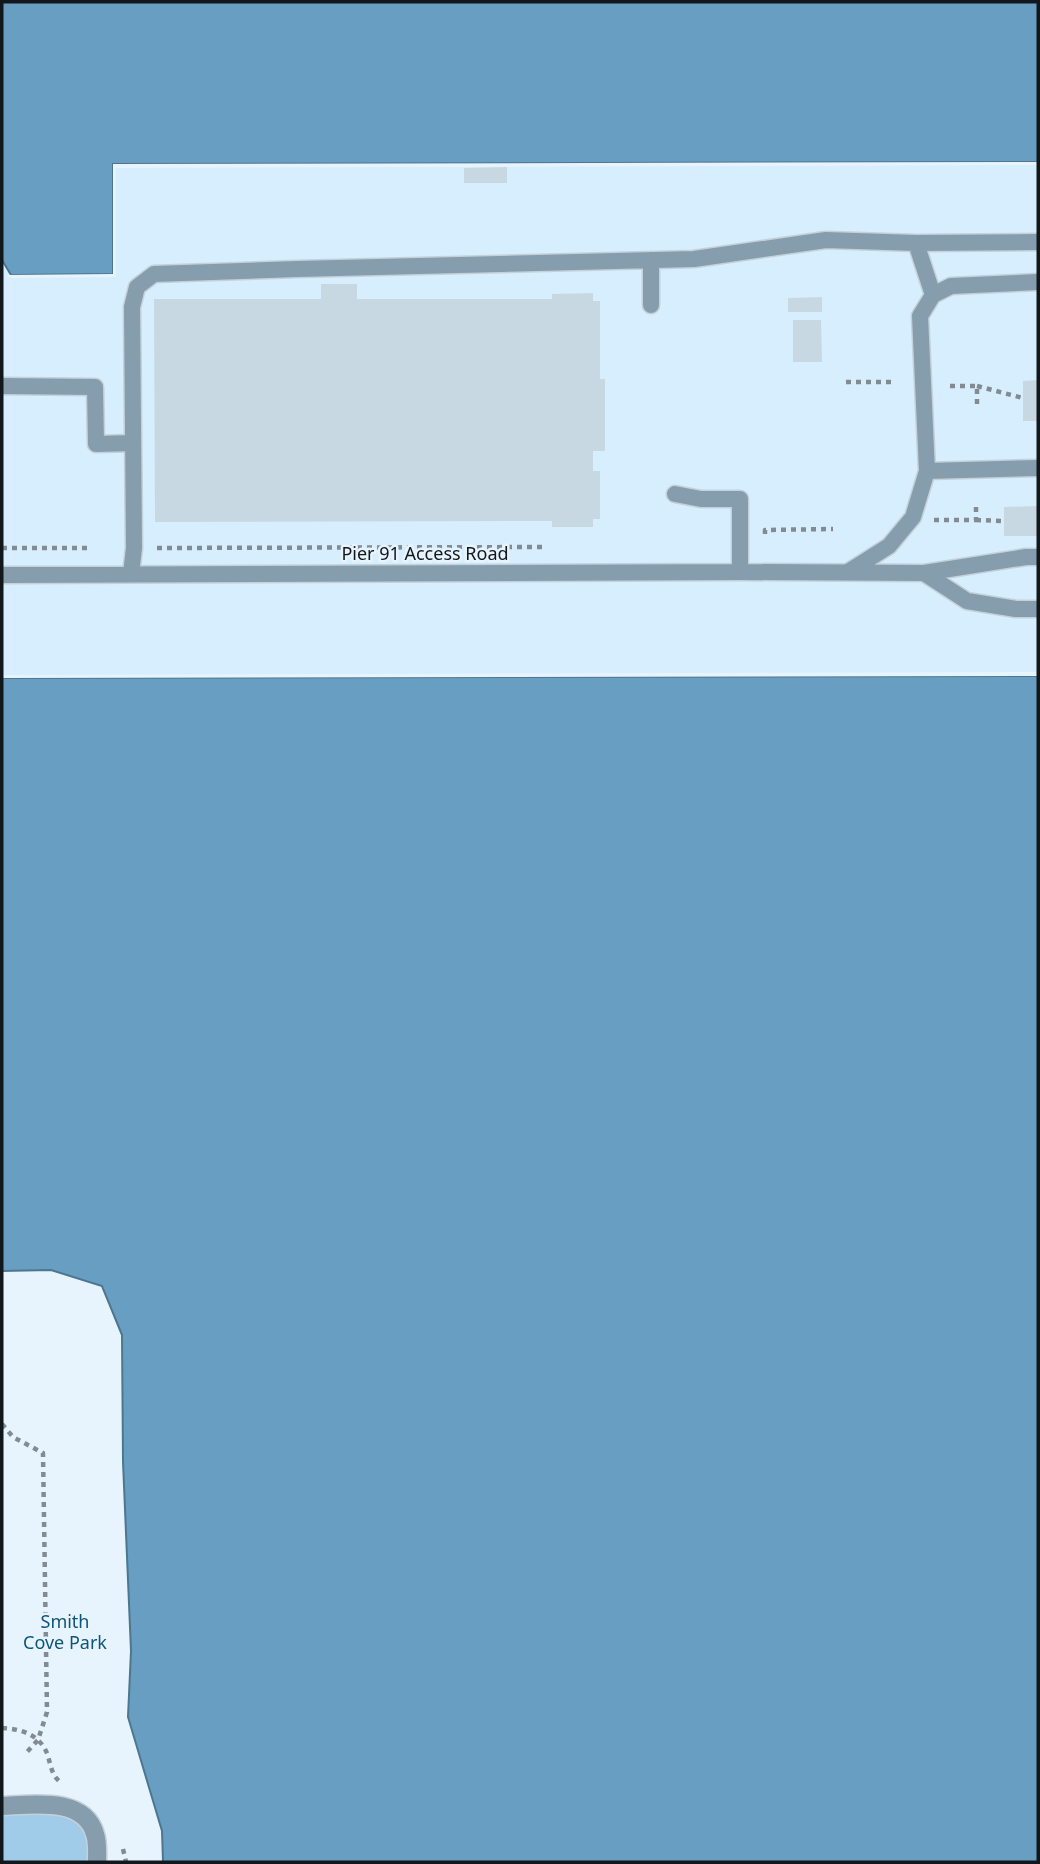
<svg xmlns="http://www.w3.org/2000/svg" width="1040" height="1864" font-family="'Noto Sans',sans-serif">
  <rect width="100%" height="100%" fill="#e7f4fd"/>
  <!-- built -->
  <path fill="#d7eefe" d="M1038,162V676L2,678V260L11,275L113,164Z"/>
  <!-- green -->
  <path fill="#a1cce9" d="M50,1805L88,1820L97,1862H2V1806Z"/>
  <!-- water -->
  <path fill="#679ec2" stroke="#4d7690" stroke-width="2" d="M2,2H1038V162L113,164V274L11,275L2,260Z
    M1038,676V1862H163L162,1831L128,1717L131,1651L123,1462L122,1335L102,1286L51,1270L2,1271V678Z"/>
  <!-- pier -->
  <path fill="#e7f4fd" d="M1038,162V165L116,168V277L11,278L6,275L113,274V164Z
    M1038,672V676L2,678V675Z"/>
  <!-- building -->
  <path fill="#c8d8e3" d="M507,167V183H464V168Z
    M321,284H357V299H552V294L593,293V301H600V379H605V451H593V471H600V519H593V527H552V521L155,522L154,299H321Z
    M822,297V312H788V298Z
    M793,320H821L822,362H793Z
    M1038,380V421H1023V381Z
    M1038,506V536H1004V507Z"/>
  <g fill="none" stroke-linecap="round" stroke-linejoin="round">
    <!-- lane casing -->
    <g stroke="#c5d1d9" stroke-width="19">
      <path id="lane" d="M916,243L1038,242
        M651,305V260
        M2,386L95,387L96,444L133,443
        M927,471L920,316L933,295L951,286L1038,282
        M675,494L701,499H740V572
        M848,572L889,546L913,517L927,471L1038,468
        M924,573L967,601L1016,609H1038
        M131,574L134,548L132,307L137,287L154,274L297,269L694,259L826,240L916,243L933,295
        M2,575L740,572L924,573L1026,557H1038"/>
    </g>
    <!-- street casing -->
    <g stroke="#c5d1d9" stroke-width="21">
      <path id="street" d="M2,1806C32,1805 84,1796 95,1834C98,1843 97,1854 97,1862"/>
    </g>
    <!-- path -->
    <path stroke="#818b91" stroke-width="4.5" stroke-dasharray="5 5" stroke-linecap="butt" d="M846,382H894
      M950,386H977V408
      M977,386L1023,398
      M934,520H976V503
      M976,520L1004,521
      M765,534V530L833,529
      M2,548H91
      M157,548L547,547
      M2,1424L13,1437L43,1453L47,1712L38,1740L26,1753
      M2,1728C22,1729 41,1735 48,1756C51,1767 52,1775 60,1782
      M123,1849L126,1862"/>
    <!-- lane -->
    <use href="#lane" stroke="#869dad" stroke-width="16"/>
    <!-- street -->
    <use href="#street" stroke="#869dad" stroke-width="18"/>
  </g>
  <g text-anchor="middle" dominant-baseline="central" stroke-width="5" stroke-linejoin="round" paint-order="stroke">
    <!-- street labels -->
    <g font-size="18" fill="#11171b" stroke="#e7f4fd">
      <text x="425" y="553">Pier 91 Access Road</text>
    </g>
    <!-- park labels -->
    <g font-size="18" fill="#0f5478" stroke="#e7f4fd">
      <text x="65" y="1621">Smith<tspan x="65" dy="21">Cove Park</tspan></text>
    </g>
  </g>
  <!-- border -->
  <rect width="1040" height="1864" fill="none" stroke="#11171b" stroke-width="7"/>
</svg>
